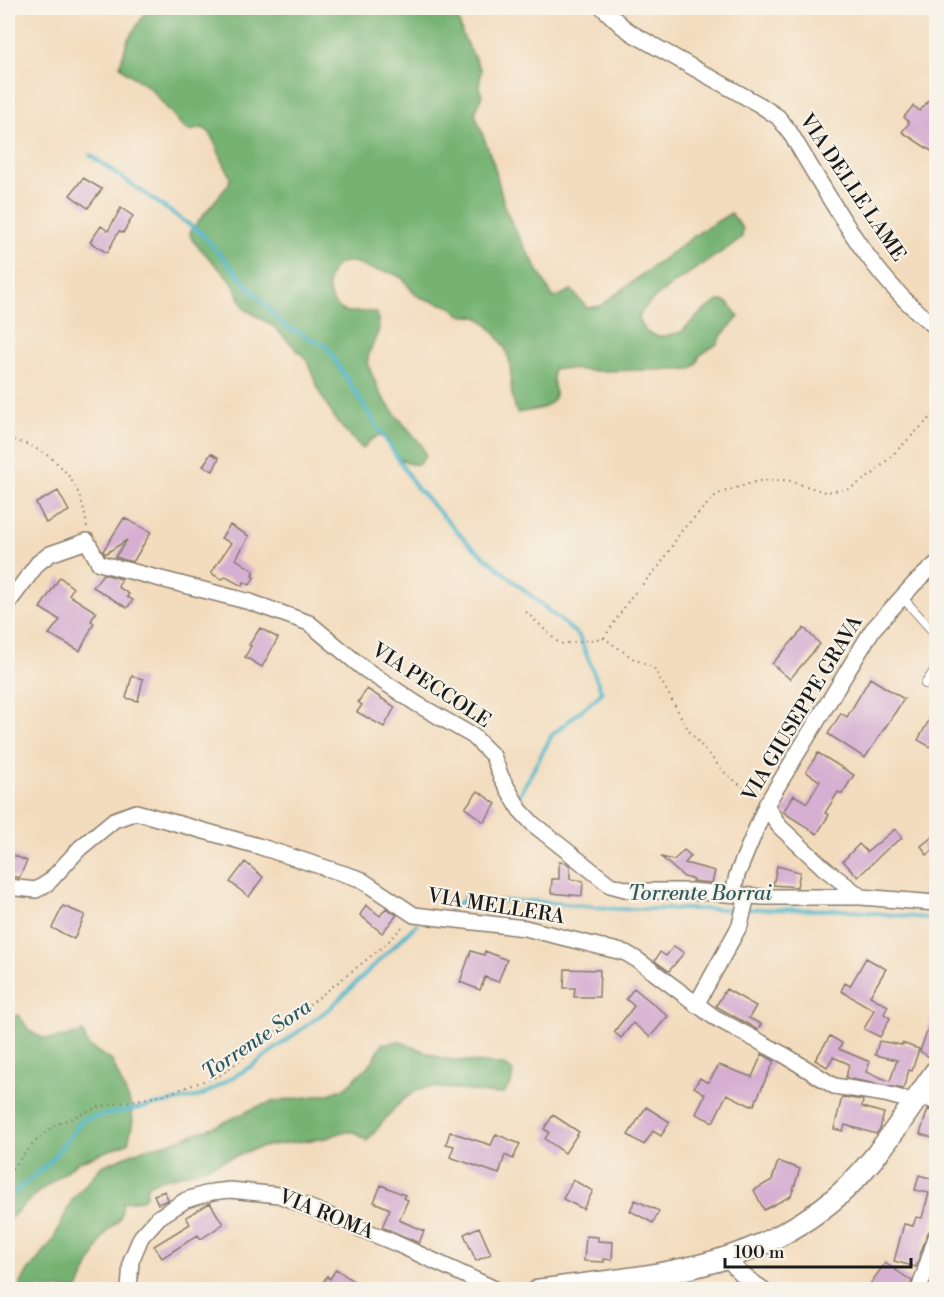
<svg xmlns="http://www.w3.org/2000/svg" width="944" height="1297" font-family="'Libre Bodoni',serif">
  <rect width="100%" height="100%" fill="#f7f3e8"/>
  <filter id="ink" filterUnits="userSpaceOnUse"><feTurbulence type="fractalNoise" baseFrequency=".0167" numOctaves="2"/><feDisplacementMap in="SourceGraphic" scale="12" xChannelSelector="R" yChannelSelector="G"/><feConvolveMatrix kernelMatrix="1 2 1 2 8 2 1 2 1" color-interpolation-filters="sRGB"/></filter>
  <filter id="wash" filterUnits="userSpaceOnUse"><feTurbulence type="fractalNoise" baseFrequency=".008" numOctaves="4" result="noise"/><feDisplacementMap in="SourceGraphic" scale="24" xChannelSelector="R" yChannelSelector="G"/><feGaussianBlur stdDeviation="1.35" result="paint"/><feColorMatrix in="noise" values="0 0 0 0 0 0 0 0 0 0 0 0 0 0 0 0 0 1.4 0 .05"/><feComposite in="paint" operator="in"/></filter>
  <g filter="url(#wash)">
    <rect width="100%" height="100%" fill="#f3dcbd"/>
    <!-- forest -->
    <path fill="#76b373" stroke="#496848" stroke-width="1.5" d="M149,8H455L463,36L481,70L479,88L482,95L475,114L494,165L505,208L514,228L553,297L555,298L571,290L587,308L600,306L698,233L731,213L743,229L742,237C723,255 642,296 639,319L646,332L657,336H666L681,332L703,311L719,301H724L728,303L739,317L722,335L717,344L700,355L696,365L691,369L594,371L554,368C551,377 554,383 555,392C556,410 530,410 517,413C506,390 517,366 502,343C497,336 486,320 477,317C471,315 465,318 459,314C457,313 455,310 453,308C442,302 429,302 418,296C410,292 409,285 403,279C391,269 378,273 365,267C360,265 357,262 352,262C324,259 321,299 342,310C353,316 365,308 377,313L379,330L369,353L367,363L381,395L394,413L421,444L426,456L419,464C401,467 392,450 383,437L378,436L369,441L363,449L337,422L321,395L306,359L273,326L245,309L232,282L193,241L190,235L191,230L229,184L230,177L210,133L203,128L189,131L184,128L149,87L126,72L120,65L128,39Z
      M18,1015C22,1019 25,1025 29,1030C44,1045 66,1037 83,1032L88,1046L112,1061L130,1103L133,1121L128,1143L78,1162L36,1194L8,1220V1018Z
      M398,1041L444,1059L504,1065L513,1072L511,1084L503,1094C484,1094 433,1084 420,1089C399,1098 382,1124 367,1141L355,1132H342L327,1138L272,1145L251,1150L201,1169L154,1182L147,1186L146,1196L142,1200L123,1202C121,1228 115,1219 103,1237L78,1289H18L26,1274L52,1242L72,1200L102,1166L146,1148L166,1144L216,1126L257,1107L272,1102L329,1094L345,1088L373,1061L382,1044Z"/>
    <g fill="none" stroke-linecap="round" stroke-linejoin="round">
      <!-- stream -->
      <path stroke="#4bb5c9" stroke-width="4" d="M90,155L201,233L283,325L326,346L416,487L466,541L579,636L602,693L552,735L518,798
        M463,901H533L617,909H741
        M452,907L463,901L467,894
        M749,909L842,910L936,919
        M8,1198L49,1163L83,1119L201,1096L252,1066L330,1008L417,924"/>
    </g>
    <g id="blocks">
      <!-- building -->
      <path fill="#d6afd2" d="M936,91V154L902,132L909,123L904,117L913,106L920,111Z
        M83,178L102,189L88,208L70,195Z
        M121,208L133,216L123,233L119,231L107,253L90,242L101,226L108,231Z
        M211,453L219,458L213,471L203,466Z
        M58,491L69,511L46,523L36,503Z
        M124,518L151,532L133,562L115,557L127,540L105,554L103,551Z
        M230,525L249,536L236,559L254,571L252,576L254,577L250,585L244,582L242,586L226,577L221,579L211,573L231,543L221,538Z
        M103,574L122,579L118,587L129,594L127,597L133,600L127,608L93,587Z
        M60,577L73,588L69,595L96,612L91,621L94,623L80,651L49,634L60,620L40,608Z
        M260,628L278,638L262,667L245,657L251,646L249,645Z
        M804,628L820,644L790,679L772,664Z
        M132,676L143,679L138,701L126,698Z
        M870,678L904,699L865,758L828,734L841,713L847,717Z
        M367,689L395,707L384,727L357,712L362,705L358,702Z
        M936,708V750L918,740Z
        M818,753L854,775L842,794L838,792L825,813L829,815L817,834L783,812L794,795L807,803L820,781L806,772Z
        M478,791L496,804L484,822L465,808Z
        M895,829L902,838L887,849L858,877L843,861L859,844L867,852Z
        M936,834V848L927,855L921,846Z
        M684,850L691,856L685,863L715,871L712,883L692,881L693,879L684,877L661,857L674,860Z
        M8,853L27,861L19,878L8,875Z
        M245,862L263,877L249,897L230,882Z
        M559,862L566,863L570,866V879L583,881L582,896L551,893L552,879H559Z
        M777,866L800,872L797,887L773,885Z
        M366,905L380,916L386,908L397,915L382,933L360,915Z
        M63,906L85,915L74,939L52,928Z
        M674,946L684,953L669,971L655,961L660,952L666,956Z
        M471,951L484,955L485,951L507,960L498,982L485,977L480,990L460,982Z
        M866,958L886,969L870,996L888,1006L884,1014L890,1018L880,1037L864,1029L874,1010L841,991L845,983L850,986Z
        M565,969L600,970L599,997H574L575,988H564Z
        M634,988L668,1016L650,1037L633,1023L621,1038L614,1032L634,1006L626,999Z
        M726,989L756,1006L749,1018L761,1024L758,1030L716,1006Z
        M935,1010L936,1054L932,1059L920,1051Z
        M830,1036L842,1043L839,1049L870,1062L866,1072L890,1081L897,1060L875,1055L879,1041L902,1045V1043L919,1049L912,1071L909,1070L903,1089L846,1078L849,1064L833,1057L827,1067L815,1060Z
        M762,1054L774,1061L754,1105L752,1104L751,1106L727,1094L713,1122L696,1114L705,1094L694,1087L700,1078L708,1083L719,1065L752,1077Z
        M842,1097L863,1100L862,1107L884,1113L880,1129L876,1134L845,1125L843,1131L834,1129Z
        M646,1107L670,1122L661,1136L653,1131L644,1145L628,1135Z
        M928,1109L936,1112V1139L920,1134Z
        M553,1115L579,1132L565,1153L545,1139L549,1132L544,1129Z
        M450,1132L491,1145L496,1134L520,1144L513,1159L505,1155L499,1174L450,1157L454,1146L446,1144Z
        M778,1161L800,1169L791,1196L764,1210L754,1190L772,1180Z
        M919,1175L933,1179V1176H936V1206L931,1229L927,1234L916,1267L894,1261L904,1224L913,1226L916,1217L922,1218L929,1193L915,1190Z
        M573,1180L593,1191L583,1209L563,1199Z
        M381,1185L405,1195L403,1198L408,1200L399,1220L424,1231L419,1243L382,1227L390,1209L374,1202Z
        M165,1191L168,1200L158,1204L154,1195Z
        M635,1200L659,1211L653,1223L630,1211Z
        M210,1203L223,1224L201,1239L198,1235L162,1258L154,1246L190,1224L186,1217Z
        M479,1227L491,1254L476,1261L464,1234Z
        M586,1236L598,1237V1241L613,1242L612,1260L604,1259V1262L584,1261Z
        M885,1263L912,1281L910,1290H866Z
        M336,1269L356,1283L352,1290H318L327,1276L330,1279Z"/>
    </g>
  </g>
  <g filter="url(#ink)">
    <use href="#blocks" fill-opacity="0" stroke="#887c6c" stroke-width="1.5"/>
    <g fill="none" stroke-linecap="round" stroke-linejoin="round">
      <!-- service casing -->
      <g stroke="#887c6c" stroke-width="10">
        <path id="service" d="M902,597L936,635
          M925,684L936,668"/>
      </g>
      <!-- minor casing -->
      <g stroke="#887c6c" stroke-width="18">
        <path id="minor" d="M603,8L622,26L633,34L760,105L778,117L789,131C831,199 871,279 936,327
          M8,603L38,563L50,554L87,541L99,563L250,602L309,623L363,668L417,704L473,736L493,756L501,777L520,810L533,824L610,885L633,891H690L763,897H861L936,903
          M766,805L779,826L824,868L861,897
          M8,887L36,890L49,882L80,848L114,820L136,812L258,846L360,879L414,915L525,928L626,953L639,961L714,1017L786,1056L834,1086L885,1094L904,1099L912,1104
          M733,894L737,875L766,805L803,744L873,629L915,583L936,564
          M696,1005L740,925L747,896
          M919,1095L936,1102
          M728,1259L740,1273L764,1290
          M129,1290L131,1261L141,1237L159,1217L186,1200L212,1192L230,1190L279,1195L395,1243L497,1290
          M919,1290L936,1237"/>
      </g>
      <!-- secondary casing -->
      <g stroke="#887c6c" stroke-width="24">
        <path id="secondary" d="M539,1290C650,1275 753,1272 841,1193C879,1158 907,1112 936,1071"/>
      </g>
      <!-- path -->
      <path stroke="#887c6c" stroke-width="2" stroke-dasharray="1.5 4.5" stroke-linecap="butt" d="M8,439C55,449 83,481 87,529
        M526,612L560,644L604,638L634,659L654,668L689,731L724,772L756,798
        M604,638L631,597L660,565L682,530L717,494L758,481L787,480L825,492L849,489L873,474L936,412
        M8,1173L36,1141L53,1126L98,1107L164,1095L221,1075L385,945L405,924"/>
      <!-- service -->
      <use href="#service" stroke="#fff" stroke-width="8"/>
      <!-- minor -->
      <use href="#minor" stroke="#fff" stroke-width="15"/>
      <!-- secondary -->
      <use href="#secondary" stroke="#fff" stroke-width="21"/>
    </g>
  </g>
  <g text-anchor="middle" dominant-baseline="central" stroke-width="4.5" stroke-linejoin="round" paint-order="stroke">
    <!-- street labels -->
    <g font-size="20" fill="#1c1c1c" stroke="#f7f3e8">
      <text transform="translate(852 188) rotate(56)">VIA DELLE LAME</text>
      <text transform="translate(431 686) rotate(33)">VIA PECCOLE</text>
      <text transform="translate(803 709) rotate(-59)">VIA GIUSEPPE GRAVA</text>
      <text transform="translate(496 907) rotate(9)">VIA MELLERA</text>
      <text transform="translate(326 1215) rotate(22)">VIA ROMA</text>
    </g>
    <!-- water labels -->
    <g font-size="21" font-style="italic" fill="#2f5961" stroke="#f7f3e8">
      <text x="700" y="894">Torrente Borrai</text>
      <text transform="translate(257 1040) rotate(-34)">Torrente Sora</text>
    </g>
  </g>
  <!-- margin -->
  <rect width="944" height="1297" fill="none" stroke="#f7f3e8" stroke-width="30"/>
  <!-- scale -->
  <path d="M725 1258v9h186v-9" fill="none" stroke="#1c1c1c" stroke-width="3"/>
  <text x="734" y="1258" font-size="18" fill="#1c1c1c" stroke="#f7f3e8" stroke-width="4.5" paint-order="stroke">100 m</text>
</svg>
